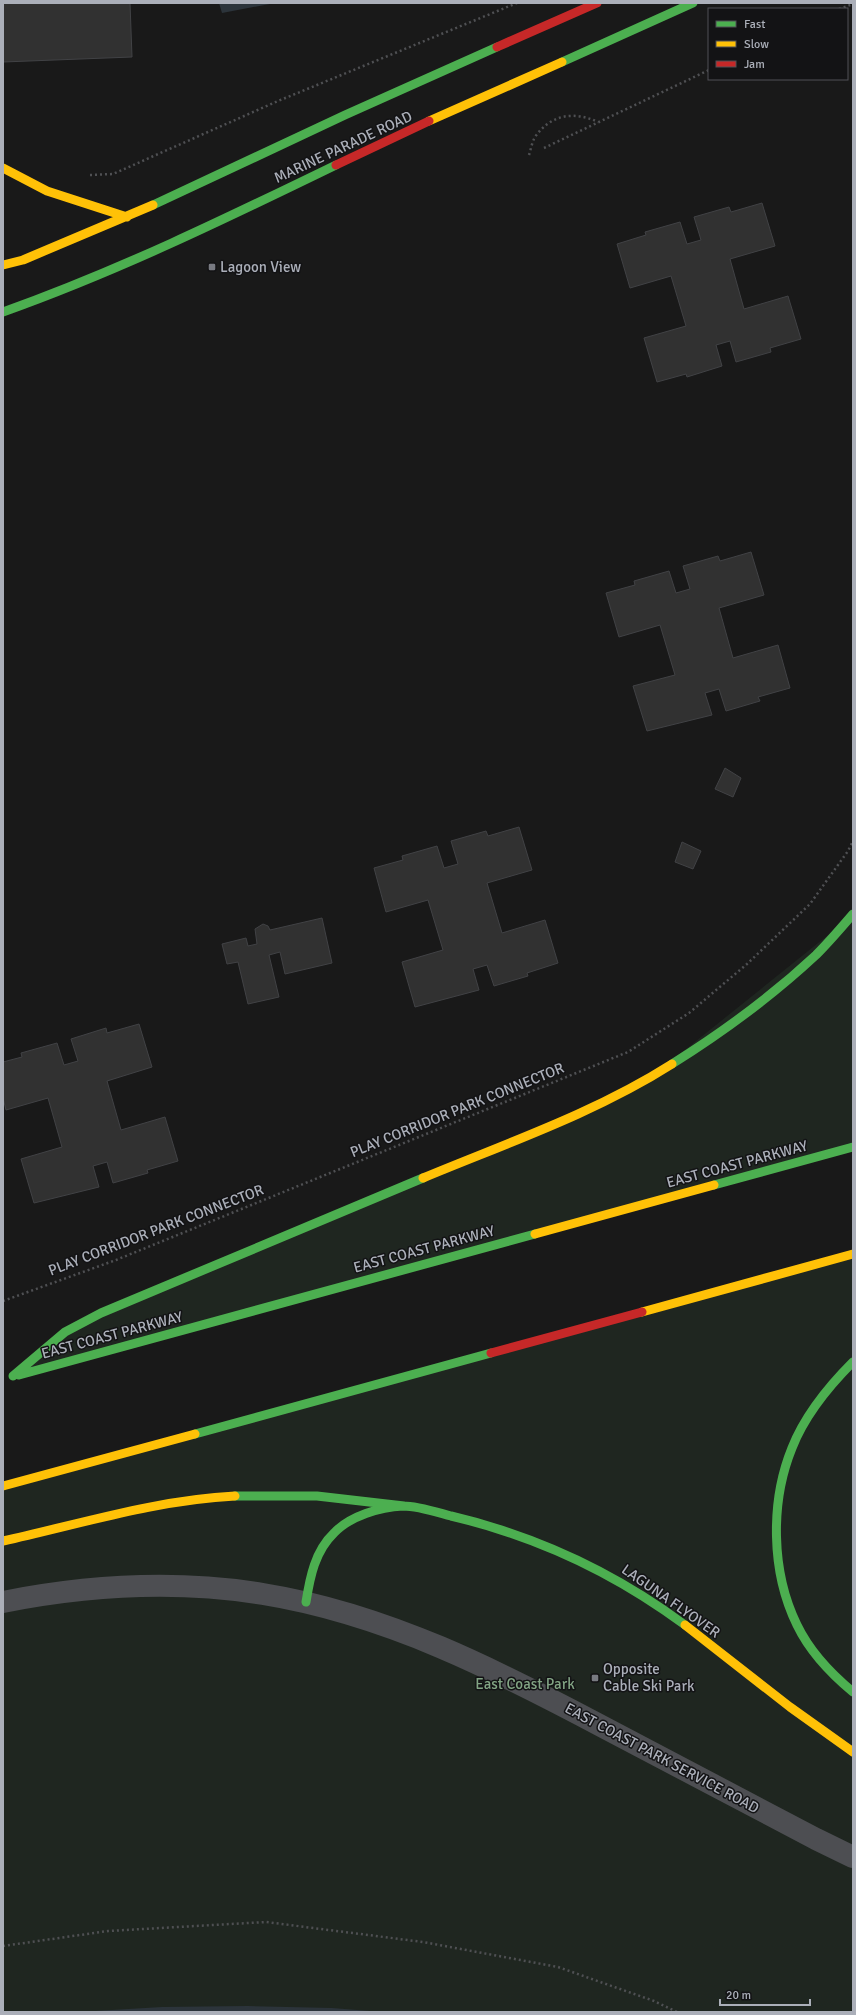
<svg xmlns="http://www.w3.org/2000/svg" width="856" height="2015" font-family="Signika,sans-serif">
  <rect width="100%" height="100%" fill="#191919"/>
  <!-- green -->
  <path fill="#1f2620" d="M853,915V1146L16,1375L65,1333L650,1078Z
    M853,1253V2012H3V1486Z"/>
  <!-- water -->
  <path fill="#2c343b" d="M219,3H275L222,13Z
    M248,2006L332,2008L382,2012H78L162,2007Z"/>
  <!-- building -->
  <path fill="#313131" stroke="#414245" d="M3,3H130L132,57L3,62Z
    M762,203L775,246L730,259L744,309L788,296L801,339L770,348L771,352L736,362L730,341L716,345L722,366L687,377L686,374L657,382L644,338L686,326L671,276L630,288L617,244L646,235L645,232L680,222L687,244L701,240L694,217L729,207L731,212Z
    M751,552L764,595L719,608L733,658L778,645L790,688L758,697L760,701L726,711L719,689L705,693L712,715L647,731L633,686L675,675L660,625L619,637L606,593L635,585L634,581L669,571L676,593L690,589L683,566L718,556L720,561Z
    M725,768L741,778L733,797L715,789Z
    M519,827L532,870L487,883L502,933L545,920L558,963L527,973L528,976L494,986L487,965L473,969L479,990L415,1007L402,962L443,950L428,900L386,912L374,868L403,860L402,856L437,846L444,868L458,864L451,841L486,831L488,836Z
    M682,842L701,851L693,869L675,862Z
    M322,918L332,963L285,974L280,952L269,955L279,997L248,1004L238,962L227,964L222,944L246,938L248,946L257,944L255,929L263,924L268,926L270,930Z
    M139,1024L152,1067L107,1081L121,1130L165,1117L178,1161L147,1170L148,1173L113,1183L107,1162L93,1166L99,1187L34,1203L21,1159L62,1147L48,1098L6,1110L3,1098V1062L22,1057L21,1053L57,1043L64,1065L78,1061L71,1039L106,1028L107,1033Z"/>
  <g fill="none" stroke-linecap="round" stroke-linejoin="round">
    <!-- path -->
    <path stroke="#4f5053" stroke-width="2.5" stroke-dasharray="2 3" stroke-linecap="butt" d="M839,9L853,4
      M544,148L709,70
      M529,155C531,149 532,142 535,137C551,114 574,111 598,122
      M90,175L113,174L278,101L517,3
      M3,1301L116,1260L628,1052L689,1013L747,964L810,904L848,851L853,841
      M3,1946L108,1931L266,1922L423,1942L558,1967L654,2001L677,2012"/>
    <!-- street -->
    <path stroke="#4d4e52" stroke-width="22" d="M3,1602C89,1585 177,1580 263,1594C387,1614 498,1671 607,1729C677,1766 746,1802 816,1839L853,1857"/>
    <!-- fast -->
    <path stroke="#4caf50" stroke-width="9" d="M562,62L693,3
      M153,205L345,115L497,47
      M3,312C118,271 227,218 336,165
      M672,1064C723,1032 772,996 816,955C829,942 841,928 853,914
      M714,1185L853,1147
      M853,1362C828,1387 805,1415 792,1448C770,1502 771,1572 797,1625C810,1652 830,1673 853,1692
      M19,1375L535,1234
      M13,1376L65,1332L101,1313L423,1178
      M195,1434L491,1353
      M235,1496H317L404,1506
      M306,1602C310,1577 315,1551 334,1533C350,1516 380,1507 403,1506C418,1506 436,1512 451,1516C536,1536 615,1573 685,1625"/>
    <!-- slow -->
    <path stroke="#ffc107" stroke-width="9" d="M429,121L562,62
      M3,168L47,191L127,217
      M3,265L23,260L153,205
      M423,1178C507,1143 595,1113 672,1064
      M535,1234L714,1185
      M642,1312L853,1254
      M3,1486L195,1434
      M3,1541C80,1524 156,1500 235,1496
      M685,1625L790,1707L853,1752"/>
    <!-- jam -->
    <path stroke="#c62828" stroke-width="9" d="M497,47L597,3
      M336,165L429,121
      M491,1353L642,1312"/>
  </g>
  <!-- markers -->
  <g fill="#787a81" stroke="#131315" stroke-width="1.5">
    <rect x="208" y="263" width="8" height="8" rx="2"/>
    <rect x="591" y="1674" width="8" height="8" rx="2"/>
  </g>
  <g text-anchor="middle" dominant-baseline="central" stroke-width="3" stroke-linejoin="round" paint-order="stroke">
    <!-- street labels -->
    <g font-size="15" fill="#abafb9" stroke="#131315">
      <text transform="translate(343 147) rotate(-25)">MARINE PARADE ROAD</text>
      <text transform="translate(457 1110) rotate(-22)">PLAY CORRIDOR PARK CONNECTOR</text>
      <text transform="translate(737 1164) rotate(-15)">EAST COAST PARKWAY</text>
      <text transform="translate(156 1230) rotate(-21)">PLAY CORRIDOR PARK CONNECTOR</text>
      <text transform="translate(424 1249) rotate(-15)">EAST COAST PARKWAY</text>
      <text transform="translate(112 1335) rotate(-15)">EAST COAST PARKWAY</text>
      <text transform="translate(671 1601) rotate(35)">LAGUNA FLYOVER</text>
      <text transform="translate(662 1758) rotate(28)">EAST COAST PARK SERVICE ROAD</text>
    </g>
    <!-- poi labels -->
    <g font-size="15" fill="#abafb9" stroke="#131315" text-anchor="start">
      <text x="220" y="267">Lagoon View</text>
      <text x="603" y="1669">Opposite<tspan x="603" dy="17">Cable Ski Park</tspan></text>
    </g>
    <!-- park labels -->
    <g font-size="15" fill="#82a484" stroke="#131315">
      <text x="525" y="1684">East Coast Park</text>
    </g>
  </g>
  <!-- border -->
  <rect width="856" height="2015" fill="none" stroke="#abafb9" stroke-width="8"/>
  <!-- legend -->
  <rect x="708" y="8" width="140" height="72" fill="#131315" stroke="#505157"/>
  <rect x="716" y="21" width="20" height="6" fill="#4caf50" stroke="#505157"/>
  <text x="744" y="28" font-size="12" fill="#abafb9">Fast</text>
  <rect x="716" y="41" width="20" height="6" fill="#ffc107" stroke="#505157"/>
  <text x="744" y="48" font-size="12" fill="#abafb9">Slow</text>
  <rect x="716" y="61" width="20" height="6" fill="#c62828" stroke="#505157"/>
  <text x="744" y="68" font-size="12" fill="#abafb9">Jam</text>
  <!-- scale -->
  <path d="M720 1999v6h90v-6" fill="none" stroke="#abafb9" stroke-width="2"/>
  <text x="726" y="1999" font-size="12" fill="#abafb9" stroke="#131315" stroke-width="3" paint-order="stroke">20 m</text>
</svg>
